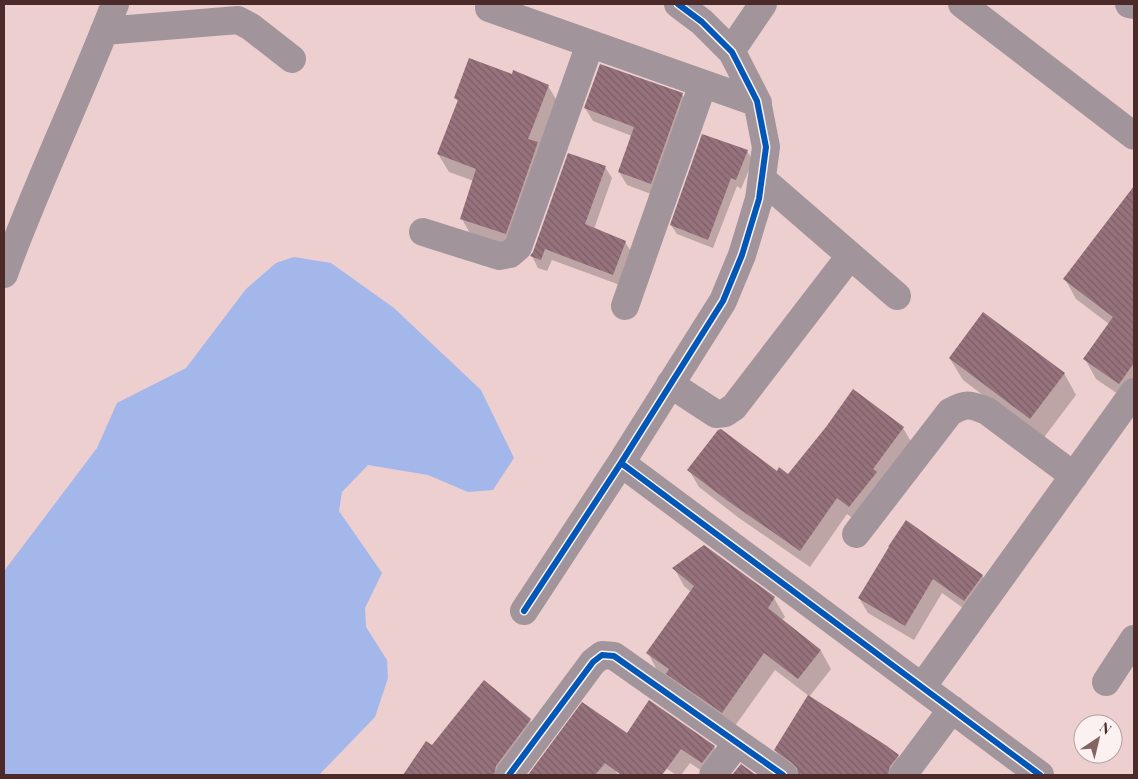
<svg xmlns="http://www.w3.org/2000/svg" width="1138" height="779" font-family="'Playfair Display',serif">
  <defs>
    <pattern id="building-back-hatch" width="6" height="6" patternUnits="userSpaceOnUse" patternTransform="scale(1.25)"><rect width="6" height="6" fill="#96727c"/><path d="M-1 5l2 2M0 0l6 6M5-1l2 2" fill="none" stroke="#7d5e66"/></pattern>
  </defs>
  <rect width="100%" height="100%" fill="#eccfce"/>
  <!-- water -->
  <path fill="#a4b7eb" d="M294,257L331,263L394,308L481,390L514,458L493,490L468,492L428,475L368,465L342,492L339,511L382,573L365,608L366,627L387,660L388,678L375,717L319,775H4V571L97,448L117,403L186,368L246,289L276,263Z"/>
  <!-- shadow -->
  <path fill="#0003" d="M512,76L548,86L559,104L516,251L472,237L462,219L474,181L449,172L438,154L458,102L456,98Z
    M682,94L690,108L659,197L627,185L619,172L632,136L593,121L585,108Z
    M747,151L753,160L741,189L737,186L713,248L677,234L671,225Z
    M605,167L612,178L594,229L625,242L632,253L620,285L552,260L547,271L538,268L532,256Z
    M1134,188V399L1131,403L1096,379L1085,359L1109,324L1076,299L1065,279Z
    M950,359L1064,373L1076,395L1042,440L963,380Z
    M903,428L913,445L859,523L847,514L810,567L739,518L699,487L689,470L777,473L788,475Z
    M889,547L982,575L991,590L973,615L942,593L914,640L868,613L859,598Z
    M674,568L774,598L785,617L782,620L821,651L831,669L809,697L898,756L908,774L907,775H796L786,768L775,750L809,696L775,670L732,730L658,672L648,653L691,592L684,586Z
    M583,704L608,758L618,775H530Z
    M530,720L540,736L511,775H405L427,743L432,747Z
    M714,747L723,762L708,775L690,763L681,775H676L637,748Z"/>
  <!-- building -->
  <path fill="url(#building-back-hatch)" d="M469,58L512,74L513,70L549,85L528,139L538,142L506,234L460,219L476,169L437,154L458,100L454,98Z
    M600,64L683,93L651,184L618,172L634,127L584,108Z
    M702,134L748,150L736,180L731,178L708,240L670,225Z
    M568,153L606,166L585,224L626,241L613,275L545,249L541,260L530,256L533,252Z
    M1134,186V363L1119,384L1083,359L1113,317L1063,279Z
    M983,312L1065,373L1030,419L949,358Z
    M853,389L904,427L873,469L877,472L849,507L837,498L800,551L728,501L687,470L718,430L721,429L777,471L779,467L788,474L826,427Z
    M906,520L983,575L964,601L933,579L905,626L858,598L889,547H888Z
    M704,545L775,597L768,608L821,650L798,679L764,653L722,713L666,674L669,669L646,653L694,586L672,568Z
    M484,680L531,719L496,766L494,775H403L426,741L432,745Z
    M808,695L887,746L899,755L890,766L888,775H798L797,768L792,763L774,750Z
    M649,700L715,746L702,763L681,749L662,775H621L605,763L595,775H528L582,702L627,733Z
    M741,764L756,775H732Z"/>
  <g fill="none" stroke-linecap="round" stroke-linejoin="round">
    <!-- minor -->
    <path stroke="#a2949b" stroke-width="28" d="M962,4L1134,136
      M1129,4L1134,5
      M489,8L758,103
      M104,31L238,20L251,27L292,59
      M731,51L763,4
      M762,179L897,296
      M423,232L499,256L510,254L518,247L590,44
      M4,274C37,183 80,95 115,4
      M625,306L703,84
      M670,384L716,414L725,413L734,407L850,256
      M621,463L1040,775
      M856,534L950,412C966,403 970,404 987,411L1074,476
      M524,611L621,463L723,301L742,255L759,199L766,147L757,101L732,52L702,22L678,4
      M1106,682L1134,639
      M922,687L1134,392
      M509,775L593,662L602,655L614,656L783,775
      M713,775L737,743
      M903,775L952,709"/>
    <!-- cycleway casing -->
    <g stroke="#fbf1f1" stroke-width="9">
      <path id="cycleway" d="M621,463L1040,775
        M524,611L621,463L723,301L742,255L759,199L766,147L757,101L732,52L702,22L678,4
        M509,775L593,662L602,655L614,656L783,775"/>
    </g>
    <!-- cycleway -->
    <use href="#cycleway" stroke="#0057b8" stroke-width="6"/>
  </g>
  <!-- border -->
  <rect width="1138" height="779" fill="none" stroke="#4c2a29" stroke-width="10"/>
  <!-- north arrow -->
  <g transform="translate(1098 739) rotate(35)"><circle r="24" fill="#fbf1f1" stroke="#b5a1a1"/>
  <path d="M0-4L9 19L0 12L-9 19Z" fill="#846463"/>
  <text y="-8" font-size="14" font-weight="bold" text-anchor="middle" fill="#4c2a29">N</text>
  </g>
</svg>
